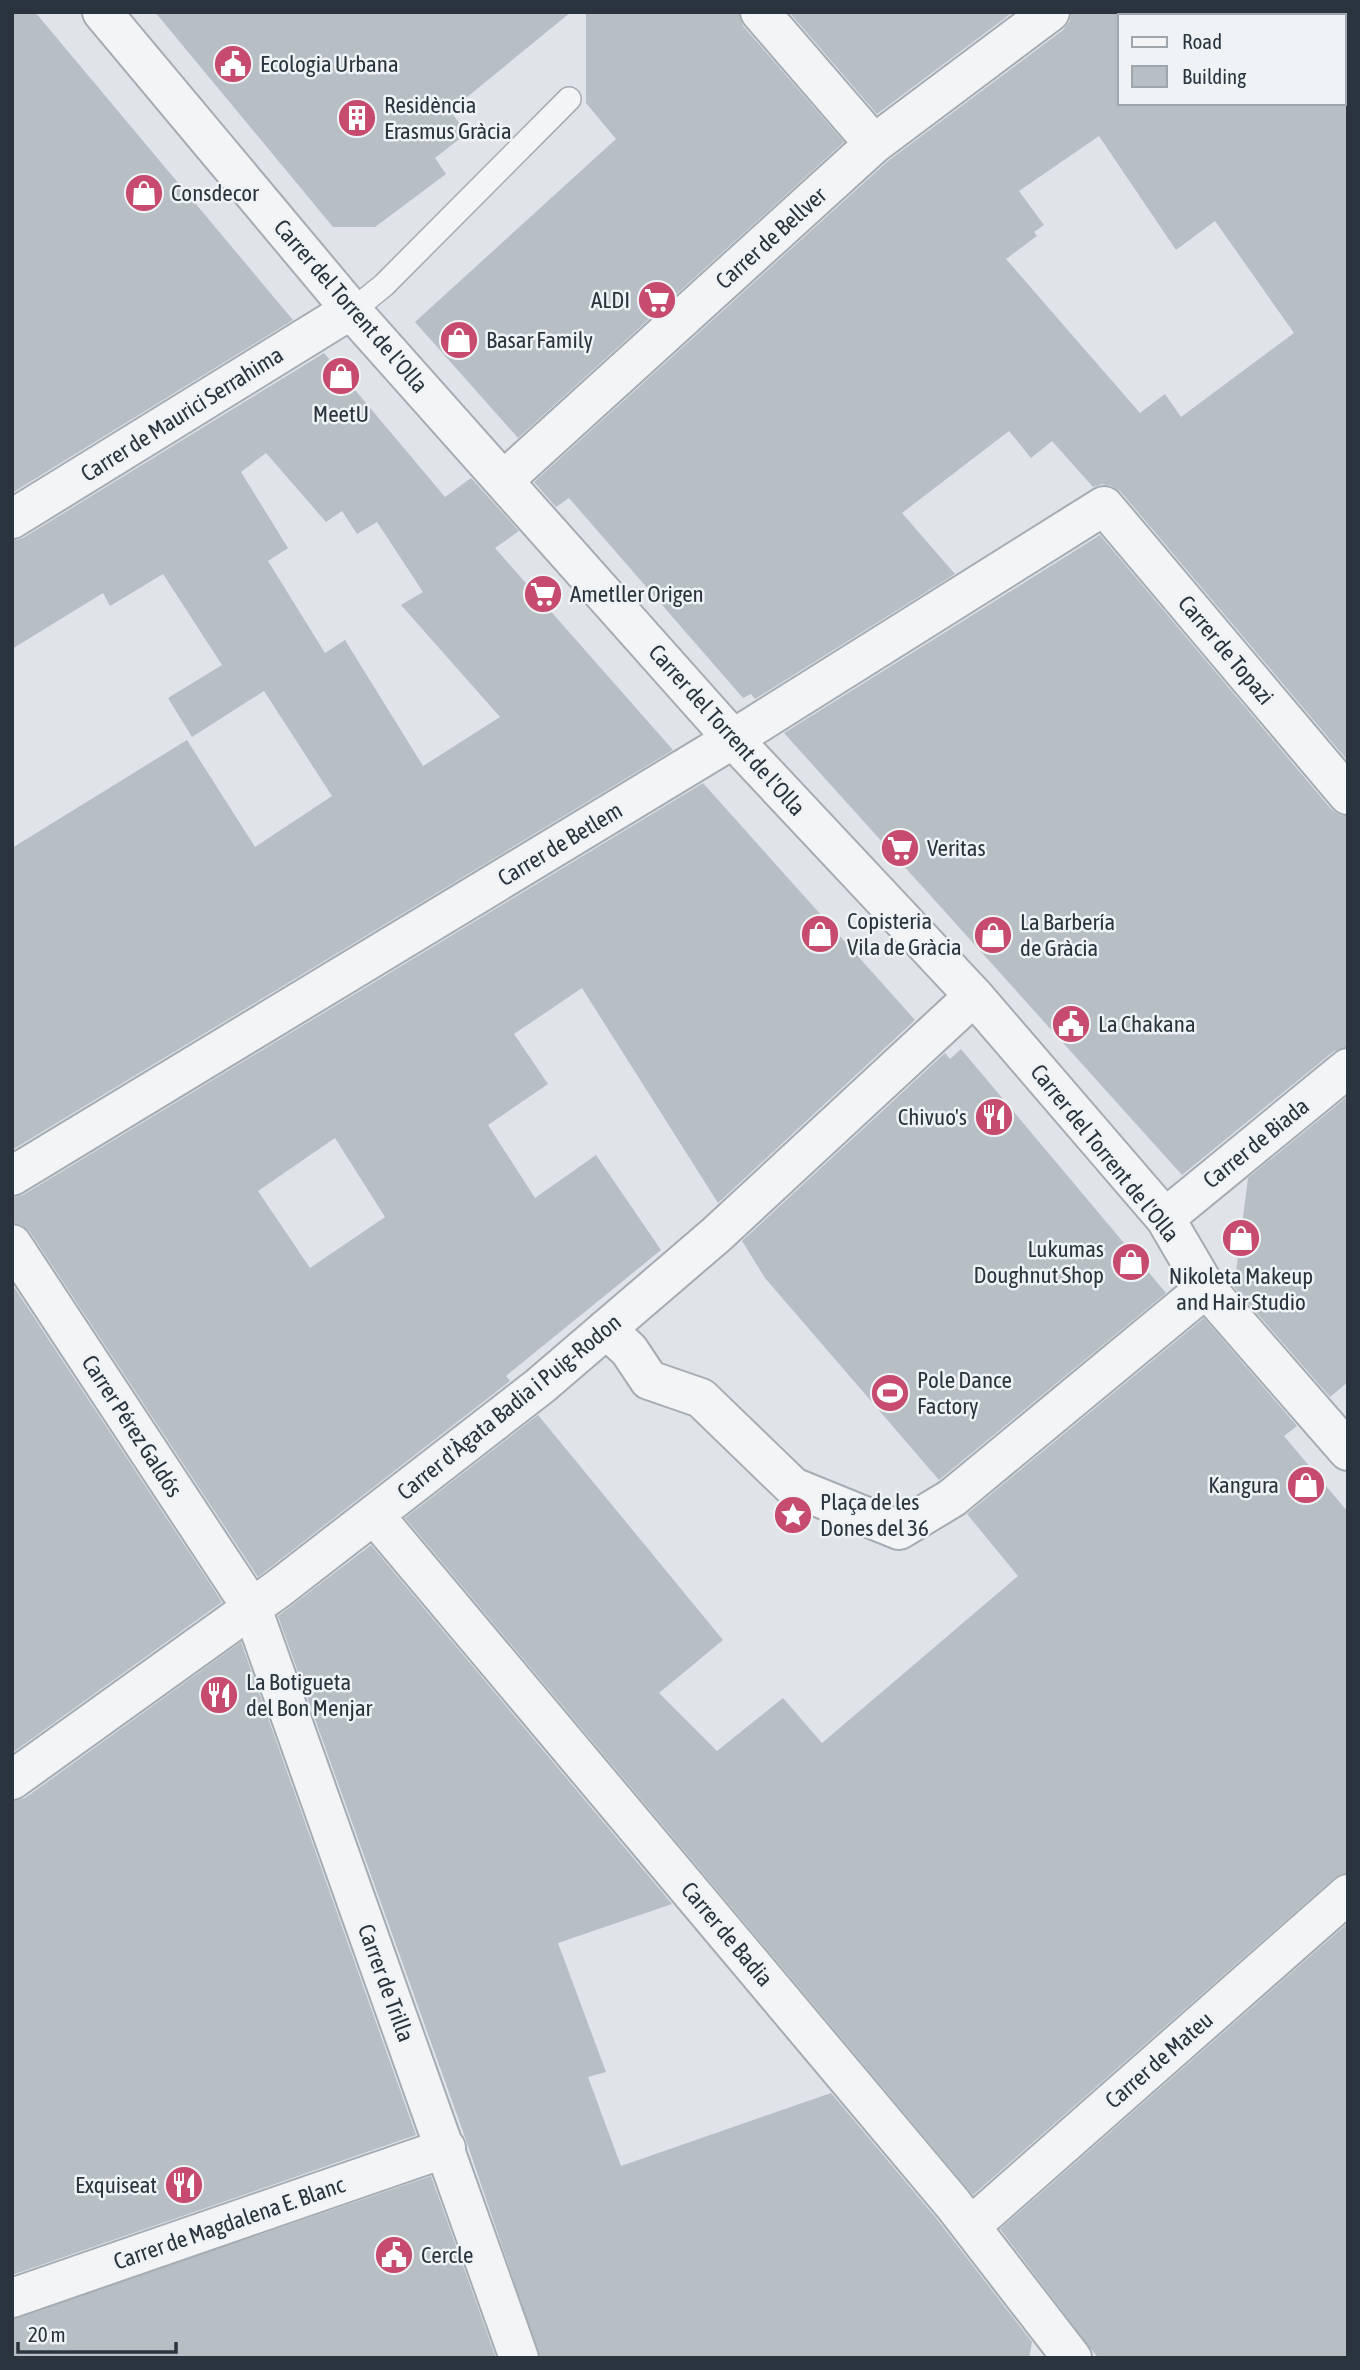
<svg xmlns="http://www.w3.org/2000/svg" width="1360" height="2370" font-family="'Asap Condensed',sans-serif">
  <rect width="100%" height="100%" fill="#e0e4e8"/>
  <!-- building -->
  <path fill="#b7bec4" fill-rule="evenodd" d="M12,12H35L293,320L12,493Z
    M155,12H571L450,111L467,133L435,158L446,174L375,227H333Z
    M586,12H739L743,26L844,142L518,438L415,322L616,139L586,103Z
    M789,12H1013L877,114Z
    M1071,12H1120V103H1338L1348,105V761L1121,492L1112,486L1102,484L1093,487L1052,441L1031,458L1009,431L902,513L955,574L755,699L751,694L743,698L569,498L556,507L534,482L888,161L1063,30L1070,21ZM1099,136L1176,250L1215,221L1294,333L1181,417L1165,394L1140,413L1006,259L1037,236L1034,232L1044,225L1019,191Z
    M324,353L445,497L471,478L519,531L495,548L673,750L12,1150V848L187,740L255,847L332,796L264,691L192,737L168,698L222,665L163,574L110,606L103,593L12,649V541L23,538ZM266,453L326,522L342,511L357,534L377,522L423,592L401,605L500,717L423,766L345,640L325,653L268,561L288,548L241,472Z
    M1100,535L1331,809L1340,815L1348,816V1047L1334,1051L1182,1175L784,733Z
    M703,783L915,1020L718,1203L582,988L514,1034L548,1084L488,1125L535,1198L596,1155L661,1250L506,1376L510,1381L258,1577L30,1232L22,1225L12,1222V1198L23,1195ZM335,1138L385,1217L310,1268L258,1191Z
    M961,1049L1166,1293L939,1480L765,1278L742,1241L945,1053L950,1059Z
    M1348,1096V1382L1330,1397L1234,1287L1248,1178Z
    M12,1284L222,1602L12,1753Z
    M1204,1318L1297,1426L1284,1436L1348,1512V1873L1334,1878L973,2195L405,1518L538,1415L723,1640L659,1693L717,1751L783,1698L822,1743L1018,1576L967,1514Z
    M371,1545L672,1904L558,1943L606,2072L588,2077L621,2166L831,2093L936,2218L1032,2342L1029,2358H540L466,2140L278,1616Z
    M241,1642L416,2135L12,2275V1802L25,1798Z
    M1348,1923V2358H1098L1000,2229Z
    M431,2176L496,2358H12V2319Z"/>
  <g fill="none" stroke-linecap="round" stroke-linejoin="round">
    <!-- lane casing -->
    <g stroke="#a5acb2" stroke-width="26">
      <path id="lane" d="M352,311L384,285L569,99"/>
    </g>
    <!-- street casing -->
    <g stroke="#a5acb2" stroke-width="42">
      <path id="street" d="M102,12L352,311L733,739L974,996L1165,1218L1206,1288L1348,1451
        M760,12L874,144
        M1297,12L1299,16
        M1344,79L1348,84
        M504,480L874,144L1050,12
        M12,519L336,319L352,311
        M12,1176L733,739L1104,506L1348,795
        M1165,1218L1348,1068
        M12,1244L252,1608L519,2358
        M606,1329L629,1350L649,1380L701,1398L793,1487L899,1530L952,1498L1206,1288
        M375,1516L953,2204L1072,2358
        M12,1780L278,1589L540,1386L716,1235L974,996
        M971,2226L1348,1894
        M12,2298L446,2148"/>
    </g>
    <!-- lane -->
    <use href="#lane" stroke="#f2f4f6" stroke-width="23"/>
    <!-- street -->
    <use href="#street" stroke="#f2f4f6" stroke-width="38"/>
  </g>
  <!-- icons -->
  <defs>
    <g id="civic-disc" transform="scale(2.0125)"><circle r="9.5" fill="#c64b6e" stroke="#eff3f5"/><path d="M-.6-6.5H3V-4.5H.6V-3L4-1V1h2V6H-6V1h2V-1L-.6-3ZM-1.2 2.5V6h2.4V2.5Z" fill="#fff"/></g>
    <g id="building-disc" transform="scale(2.0125)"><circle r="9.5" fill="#c64b6e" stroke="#eff3f5"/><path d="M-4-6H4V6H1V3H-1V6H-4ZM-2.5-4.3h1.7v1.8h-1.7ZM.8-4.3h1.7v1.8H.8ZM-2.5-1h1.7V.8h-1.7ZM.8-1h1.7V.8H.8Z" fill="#fff"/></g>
    <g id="shop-disc" transform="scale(2.0125)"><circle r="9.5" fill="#c64b6e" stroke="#eff3f5"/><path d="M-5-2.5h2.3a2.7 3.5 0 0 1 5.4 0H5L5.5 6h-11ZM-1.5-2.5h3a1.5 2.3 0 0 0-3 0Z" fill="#fff"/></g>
    <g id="supermarket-disc" transform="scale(2.0125)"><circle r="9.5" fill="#c64b6e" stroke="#eff3f5"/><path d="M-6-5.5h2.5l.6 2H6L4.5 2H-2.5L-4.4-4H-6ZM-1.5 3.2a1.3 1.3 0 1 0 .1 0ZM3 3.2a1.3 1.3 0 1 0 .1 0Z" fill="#fff"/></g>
    <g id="restaurant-disc" transform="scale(2.0125)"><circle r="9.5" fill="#c64b6e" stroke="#eff3f5"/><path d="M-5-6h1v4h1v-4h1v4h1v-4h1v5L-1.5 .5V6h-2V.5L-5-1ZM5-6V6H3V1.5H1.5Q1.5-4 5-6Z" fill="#fff"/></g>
    <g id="stadium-disc" transform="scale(2.0125)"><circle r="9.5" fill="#c64b6e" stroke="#eff3f5"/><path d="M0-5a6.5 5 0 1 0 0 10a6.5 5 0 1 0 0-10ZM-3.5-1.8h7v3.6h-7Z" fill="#fff"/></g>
    <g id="sight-disc" transform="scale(2.0125)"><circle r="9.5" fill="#c64b6e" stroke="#eff3f5"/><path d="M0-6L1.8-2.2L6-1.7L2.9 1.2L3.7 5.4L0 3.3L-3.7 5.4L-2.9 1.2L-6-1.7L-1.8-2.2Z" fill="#fff"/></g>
  </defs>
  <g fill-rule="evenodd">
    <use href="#civic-disc" x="233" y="64"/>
    <use href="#building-disc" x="357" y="118"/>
    <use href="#shop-disc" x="144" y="193"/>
    <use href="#supermarket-disc" x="657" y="300"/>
    <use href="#shop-disc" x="459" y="340"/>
    <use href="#shop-disc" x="341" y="376"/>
    <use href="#supermarket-disc" x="543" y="594"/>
    <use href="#supermarket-disc" x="900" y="848"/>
    <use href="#shop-disc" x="820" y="934"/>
    <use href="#shop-disc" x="993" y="935"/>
    <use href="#civic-disc" x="1071" y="1024"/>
    <use href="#restaurant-disc" x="994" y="1117"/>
    <use href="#shop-disc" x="1241" y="1238"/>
    <use href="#shop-disc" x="1131" y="1262"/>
    <use href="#stadium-disc" x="890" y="1393"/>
    <use href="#shop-disc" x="1306" y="1485"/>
    <use href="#sight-disc" x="793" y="1515"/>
    <use href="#restaurant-disc" x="219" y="1695"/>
    <use href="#restaurant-disc" x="184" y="2185"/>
    <use href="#civic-disc" x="394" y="2255"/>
  </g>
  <g text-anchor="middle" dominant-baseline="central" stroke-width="5" stroke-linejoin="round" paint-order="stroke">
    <!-- poi labels -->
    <g font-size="23" fill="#29343e" stroke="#eff3f5" text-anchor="start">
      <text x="260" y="64">Ecologia Urbana</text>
      <text x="384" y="105">Residència<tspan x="384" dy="26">Erasmus Gràcia</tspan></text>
      <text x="171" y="193">Consdecor</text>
      <text x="630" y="300" text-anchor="end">ALDI</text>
      <text x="486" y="340">Basar Family</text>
      <text x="341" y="414" text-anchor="middle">MeetU</text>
      <text x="570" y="594">Ametller Origen</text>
      <text x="927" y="848">Veritas</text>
      <text x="847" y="921">Copisteria<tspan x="847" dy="26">Vila de Gràcia</tspan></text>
      <text x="1020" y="922">La Barbería<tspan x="1020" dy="26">de Gràcia</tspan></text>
      <text x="1098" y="1024">La Chakana</text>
      <text x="967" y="1117" text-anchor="end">Chivuo's</text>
      <text x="1104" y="1249" text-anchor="end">Lukumas<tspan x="1104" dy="26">Doughnut Shop</tspan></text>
      <text x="1241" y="1276" text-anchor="middle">Nikoleta Makeup<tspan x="1241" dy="26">and Hair Studio</tspan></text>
      <text x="917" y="1380">Pole Dance<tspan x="917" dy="26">Factory</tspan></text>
      <text x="1279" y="1485" text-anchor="end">Kangura</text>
      <text x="820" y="1502">Plaça de les<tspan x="820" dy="26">Dones del 36</tspan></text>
      <text x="246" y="1682">La Botigueta<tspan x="246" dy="26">del Bon Menjar</tspan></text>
      <text x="157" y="2185" text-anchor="end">Exquiseat</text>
      <text x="421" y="2255">Cercle</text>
    </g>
    <!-- street labels -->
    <g font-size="23" fill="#29343e" stroke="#eff3f5">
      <text transform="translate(771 238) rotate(-42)">Carrer de Bellver</text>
      <text transform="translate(351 306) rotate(49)">Carrer del Torrent de l'Olla</text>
      <text transform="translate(182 414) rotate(-32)">Carrer de Maurici Serrahima</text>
      <text transform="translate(1226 650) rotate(50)">Carrer de Topazi</text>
      <text transform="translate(727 730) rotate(48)">Carrer del Torrent de l'Olla</text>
      <text transform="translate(560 844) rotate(-31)">Carrer de Betlem</text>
      <text transform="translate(1256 1143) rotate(-39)">Carrer de Biada</text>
      <text transform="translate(1105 1153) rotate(51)">Carrer del Torrent de l'Olla</text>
      <text transform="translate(509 1407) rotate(-39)">Carrer d'Àgata Badia i Puig-Rodon</text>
      <text transform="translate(132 1426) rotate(57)">Carrer Pérez Galdós</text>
      <text transform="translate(727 1934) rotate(50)">Carrer de Badia</text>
      <text transform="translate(386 1983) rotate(70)">Carrer de Trilla</text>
      <text transform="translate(1159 2060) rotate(-41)">Carrer de Mateu</text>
      <text transform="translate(229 2223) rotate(-19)">Carrer de Magdalena E. Blanc</text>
    </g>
  </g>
  <!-- border -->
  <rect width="1360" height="2370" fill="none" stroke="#29343e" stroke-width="28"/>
  <!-- legend -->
  <rect x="1118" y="14" width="228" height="91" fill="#eff3f5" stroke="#a0a7ac" stroke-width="2"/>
  <rect x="1132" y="37" width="35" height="10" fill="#f2f4f6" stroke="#a0a7ac" stroke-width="2"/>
  <text x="1182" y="49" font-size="21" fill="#29343e">Road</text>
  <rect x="1132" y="66" width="35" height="21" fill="#b7bec4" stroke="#a0a7ac" stroke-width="2"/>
  <text x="1182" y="84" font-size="21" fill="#29343e">Building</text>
  <!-- scale -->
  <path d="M18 2342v10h158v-10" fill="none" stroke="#29343e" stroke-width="3.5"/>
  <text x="28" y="2342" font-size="21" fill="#29343e" stroke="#eff3f5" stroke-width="5" paint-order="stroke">20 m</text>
</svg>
